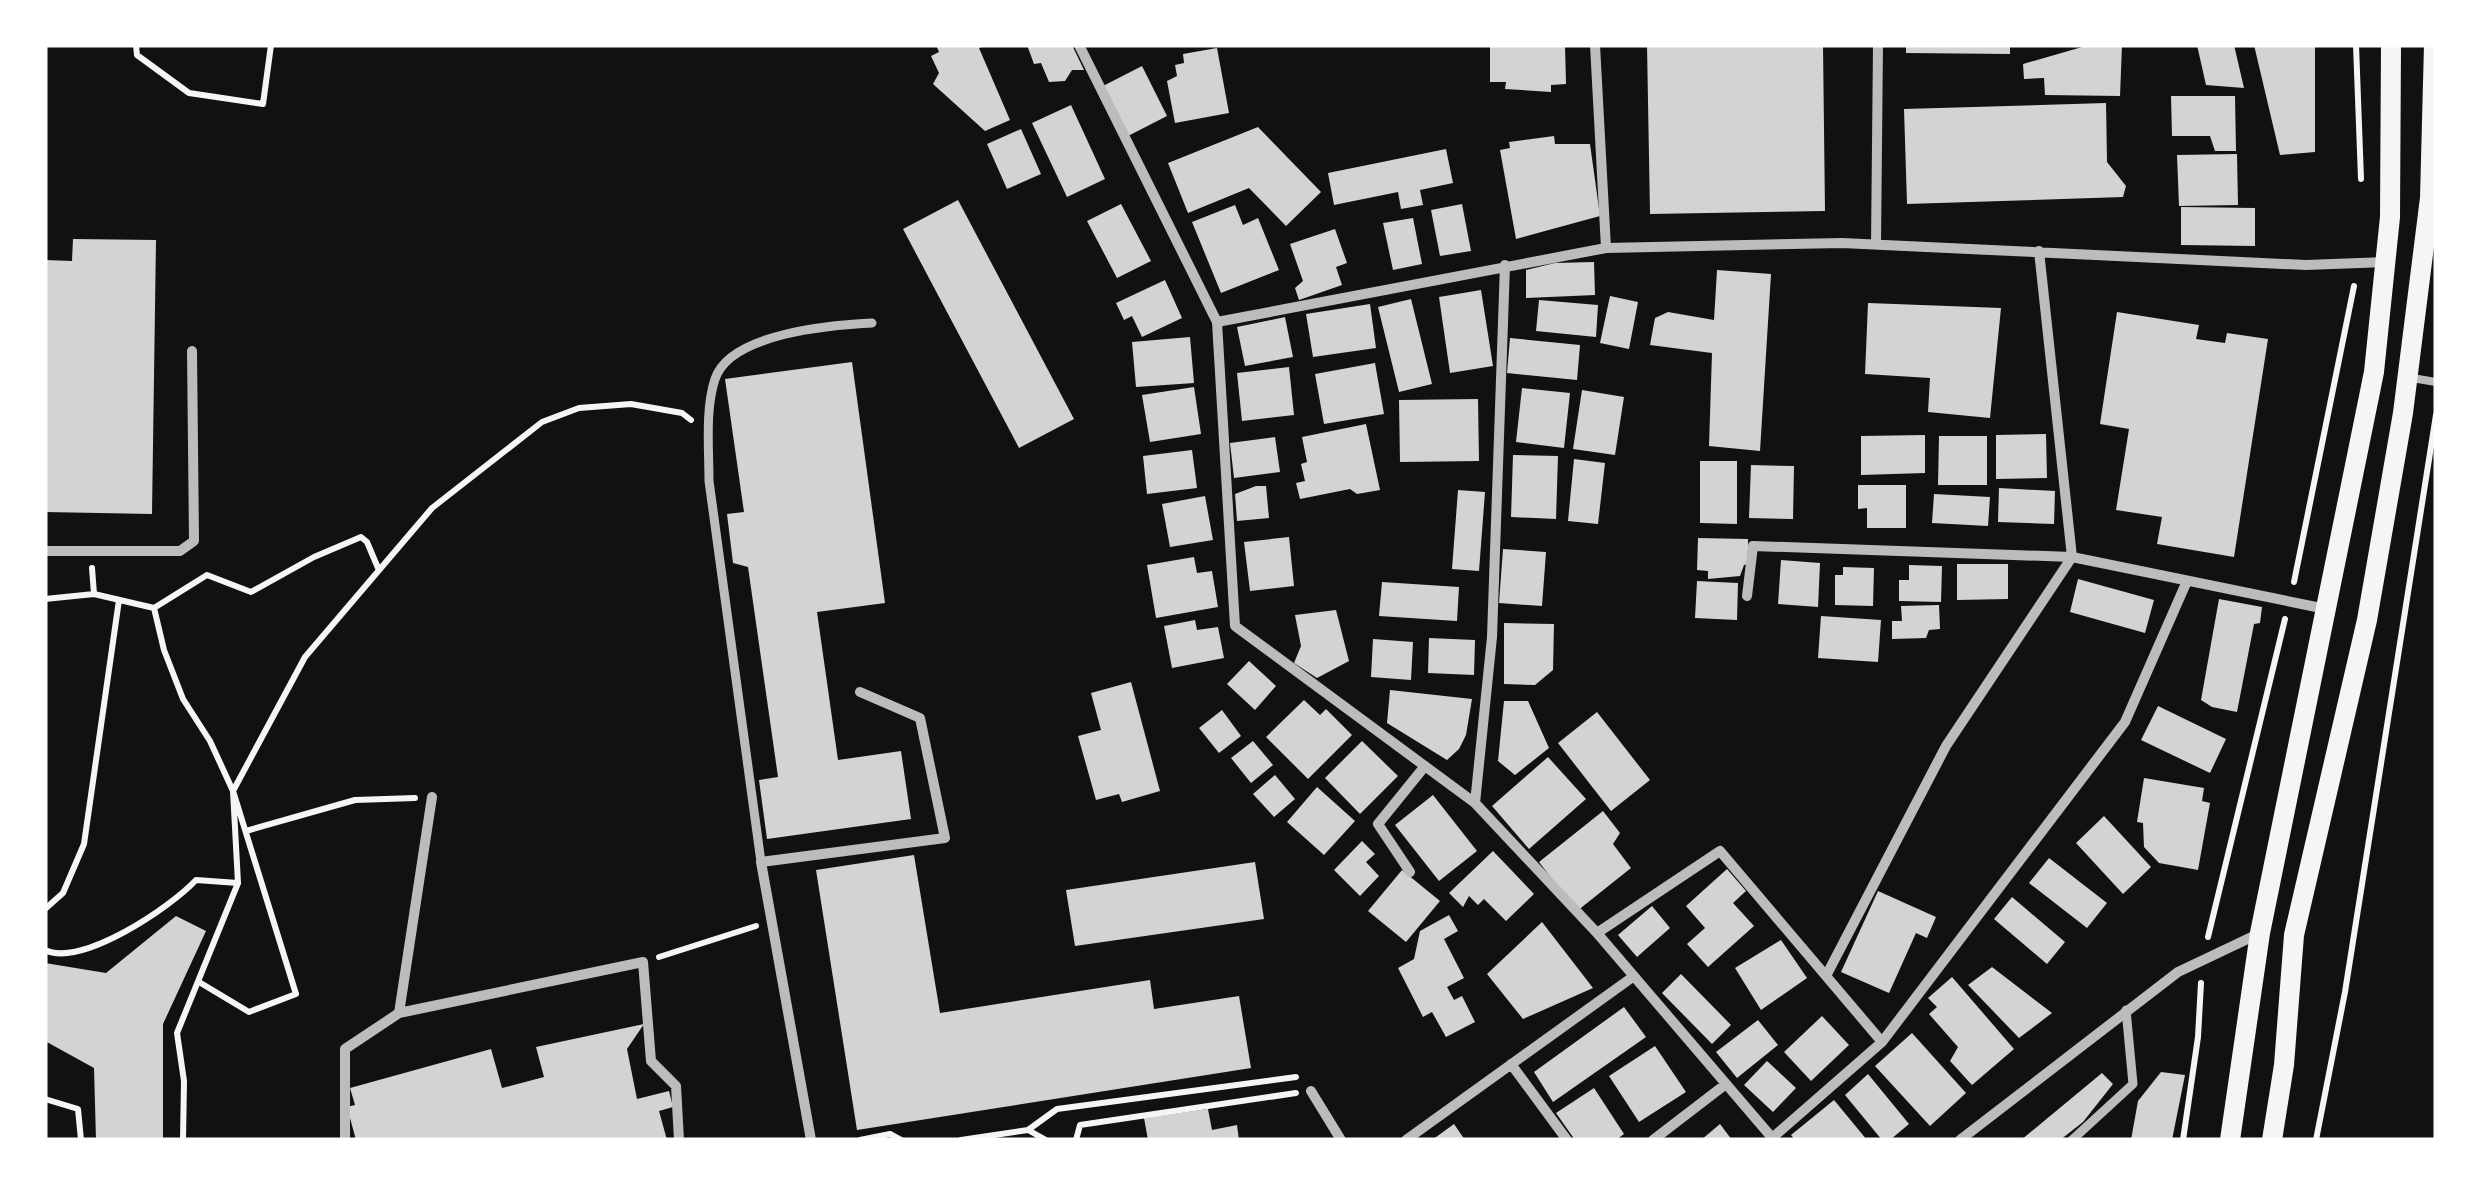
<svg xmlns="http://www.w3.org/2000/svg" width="2481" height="1185" font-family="'PT Sans Narrow',sans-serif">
  <rect width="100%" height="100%" fill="#111"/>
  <!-- building -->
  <path fill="#d3d3d3" d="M936,45H987L979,48L1010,120L985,131L933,84L939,73L931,56L939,52Z
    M1027,45H1072L1084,70H1072L1065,81L1049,82L1041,63L1034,64Z
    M1490,45H1565L1566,84L1551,85V92L1505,89L1506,82H1490Z
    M1647,45H1823L1825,211L1650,214Z
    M1906,45H2010V54L1906,53Z
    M2089,45H2122L2120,96L2045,95L2044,78L2024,79L2023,64Z
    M2197,45H2234L2244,88L2206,85Z
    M2254,45H2315V152L2280,155Z
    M1217,48L1229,113L1175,123L1167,81L1177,76L1175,65L1184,63L1183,54Z
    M1142,66L1167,116L1128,136L1103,86Z
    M2171,96H2235L2236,151H2215L2210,136H2172Z
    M2106,103L2107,162L2126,186L2123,197L1907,204L1904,109Z
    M1071,105L1105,179L1067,197L1032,123Z
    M1258,127L1321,192L1286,226L1249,188L1188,213L1168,163Z
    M1021,129L1041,174L1007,189L987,144Z
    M1554,136L1555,144H1590L1600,216L1516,239L1500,150L1510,148L1509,142Z
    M1446,149L1453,183L1420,190L1423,205L1401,209L1398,192L1334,205L1328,173Z
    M2237,154L2238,205L2179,206L2177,155Z
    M958,200L1074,419L1019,448L903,229Z
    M1121,204L1151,261L1117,278L1087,221Z
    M1462,204L1471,251L1440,256L1431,210Z
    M1235,205L1243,225L1258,218L1279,270L1221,293L1192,222Z
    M2181,207L2255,208V246L2181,245Z
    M1413,218L1422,264L1393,270L1383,223Z
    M1335,229L1347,263L1336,267L1342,285L1299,300L1295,288L1303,281L1290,244Z
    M73,239L156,240L152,514L45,512V260L72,261Z
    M1594,262L1595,295L1526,298V270L1555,263Z
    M1717,270L1771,274L1760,451L1709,446L1712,353L1650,345L1655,318L1668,312L1714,320Z
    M1165,280L1182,318L1142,337L1132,316L1124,320L1116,303Z
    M1481,290L1493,366L1450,373L1439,297Z
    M1610,296L1638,302L1629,349L1600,343Z
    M1411,299L1432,384L1399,392L1378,307Z
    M1539,300L1598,305L1596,337L1536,331Z
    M1868,303L2001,308L1990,418L1928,412L1930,378L1865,374Z
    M1370,304L1376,348L1313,357L1306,314Z
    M2117,312L2199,325L2196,339L2225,343L2227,333L2268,339L2234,557L2157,544L2162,517L2116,510L2129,429L2100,424Z
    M1285,317L1293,357L1245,366L1237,327Z
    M1190,337L1194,383L1136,387L1132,342Z
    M1510,338L1580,345L1577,380L1507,373Z
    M852,362L885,603L817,612L838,760L901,751L911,819L767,839L759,780L778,777L748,567L733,563L727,514L744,512L725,379Z
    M1375,363L1384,414L1324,424L1315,374Z
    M1289,367L1294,415L1242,421L1237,373Z
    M1194,387L1201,434L1150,442L1142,395Z
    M1522,388L1570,393L1564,448L1516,442Z
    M1582,390L1624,397L1615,455L1573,449Z
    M1478,399L1479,461L1400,462L1399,400Z
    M1366,424L1380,490L1357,494L1350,489L1300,499L1296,483L1305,481L1301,464L1307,462L1302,437Z
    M2046,434L2047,478L1996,479V435Z
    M1925,435V473L1861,475V436Z
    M1939,436H1987V485H1938Z
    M1275,437L1280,472L1234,478L1230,443Z
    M1192,450L1197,488L1147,494L1143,456Z
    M1513,455L1558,456L1556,519L1511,517Z
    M1574,459L1605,463L1598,524L1568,521Z
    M1700,461H1737V524L1700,523Z
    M1751,465L1794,466L1793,519L1749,518Z
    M1858,485H1906V528H1867V508L1858,509Z
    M1256,486H1266L1269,518L1237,521L1235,494Z
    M1999,488L2055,491L2054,524L1998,522Z
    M1458,490L1485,492L1479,571L1452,569Z
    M1934,494L1990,497L1988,526L1932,523Z
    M1205,496L1213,540L1170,547L1162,504Z
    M1289,537L1294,586L1250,591L1244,542Z
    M1698,538L1748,539V564L1744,565L1740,576L1708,579V571L1697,570Z
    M1503,549L1546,552L1542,606L1499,603Z
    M1194,557L1197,573L1212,571L1218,607L1156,618L1147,565Z
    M1781,560L1820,563L1818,607L1778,604Z
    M1957,564H2008V599L1957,600Z
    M1909,565L1942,566L1941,602L1899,601V580H1909Z
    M1843,567L1874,568L1873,606L1835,605V575H1843Z
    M2078,579L2154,600L2145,633L2070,612Z
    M1697,581L1738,583L1737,620L1695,618Z
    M1382,582L1459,587L1457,621L1379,616Z
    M2219,599L2262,607L2260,623L2254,624L2237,712L2212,707L2201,700Z
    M1939,605L1940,629L1929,630L1926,638L1892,639V621H1902L1901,606Z
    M1336,610L1349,661L1317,678L1294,663L1301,646L1295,615Z
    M1821,616L1881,620L1878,662L1818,658Z
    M1195,620L1197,630L1218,627L1224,658L1172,668L1164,626Z
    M1504,623L1554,624L1553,670L1535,685L1504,684Z
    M1429,638L1475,640L1474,675L1428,673Z
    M1373,639L1413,642L1411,680L1371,677Z
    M1249,661L1276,686L1255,710L1227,684Z
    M1131,682L1160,791L1122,802L1119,794L1096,800L1078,736L1101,730L1091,693Z
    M1390,690L1472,699L1466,735L1459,749L1447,760L1387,723Z
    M1304,700L1320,715L1326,709L1352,735L1308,779L1266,737Z
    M1504,701H1528L1549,748L1515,775L1498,761Z
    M2158,706L2226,739L2210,773L2141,740Z
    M1222,710L1241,736L1219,753L1199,728Z
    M1597,712L1650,780L1611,811L1558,743Z
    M1253,741L1273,765L1251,783L1231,758Z
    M1362,741L1398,776L1360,814L1325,778Z
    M1548,757L1586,799L1529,849L1492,806Z
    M1275,775L1295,799L1274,817L1253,794Z
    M2144,778L2204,788L2202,801L2210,803L2198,870L2159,863L2144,847L2143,823L2137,822Z
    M1317,787L1355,821L1324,855L1287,822Z
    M1433,795L1477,851L1439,881L1395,825Z
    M1603,811L1620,833L1613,844L1631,868L1577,911L1539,862Z
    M2104,816L2151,867L2123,894L2076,843Z
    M1362,841L1375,854L1366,862L1379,876L1360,896L1334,870Z
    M1493,851L1534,894L1506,921L1484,899L1478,905L1469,896L1463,907L1449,893Z
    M914,855L940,1013L1150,980L1154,1009L1239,996L1251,1068L857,1130L816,870Z
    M2049,858L2107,903L2087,928L2029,883Z
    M1255,862L1264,919L1075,946L1066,890Z
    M1727,869L1746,891L1733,903L1754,926L1708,967L1687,944L1705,928L1686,906Z
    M1402,870L1440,901L1406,942L1368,911Z
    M1878,891L1936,917L1927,938L1916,933L1889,993L1841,972Z
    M2012,897L2065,942L2047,964L1994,919Z
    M1652,906L1670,928L1637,957L1618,935Z
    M1449,915L1458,931L1444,939L1464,978L1447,987L1454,1000L1462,996L1475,1022L1446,1037L1432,1012L1423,1017L1398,968L1414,959L1420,931Z
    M176,916L206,931L163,1024V1140H96L94,1068L45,1041V963L106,973Z
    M1542,922L1593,988L1523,1019L1487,974Z
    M1781,940L1807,978L1761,1010L1735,968Z
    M1992,967L2052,1013L2019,1038L1968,985Z
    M1681,974L1731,1025L1712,1044L1662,993Z
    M1952,977L2014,1049L1972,1085L1950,1061L1958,1047L1929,1014L1937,1007L1928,998Z
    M1624,1007L1646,1037L1553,1102L1534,1072Z
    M1822,1016L1849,1045L1811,1081L1784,1052Z
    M1758,1020L1778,1045L1737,1078L1716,1052Z
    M644,1024L627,1049L637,1099L669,1091L673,1107L659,1111L667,1140H356L347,1107L355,1105L350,1088L491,1049L502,1088L544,1077L536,1047Z
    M1912,1033L1966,1093L1930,1126L1875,1066Z
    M1655,1046L1686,1092L1639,1122L1609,1076Z
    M1767,1061L1796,1088L1773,1112L1744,1085Z
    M2161,1072L2185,1075L2172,1140H2131L2138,1101Z
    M2102,1073L2113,1084L2083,1122L2060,1140H2021Z
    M1868,1074L1909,1124L1890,1140H1882L1845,1095Z
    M1594,1088L1624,1134L1616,1140H1575L1556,1113Z
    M1834,1100L1867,1140H1795L1791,1135Z
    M1208,1109L1212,1130L1237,1125L1239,1140H1148L1144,1118Z
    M1454,1124L1465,1140H1432Z
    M1720,1124L1732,1140H1701Z"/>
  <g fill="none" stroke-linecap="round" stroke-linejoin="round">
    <!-- path -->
    <path stroke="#f5f5f5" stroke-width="6" d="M136,45L137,55L189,93L263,104L271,45
      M2356,45L2361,179
      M92,568L94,594
      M2294,582L2354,286
      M45,599L94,594L154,608L164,650L183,699L210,741L233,791L238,883
      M154,608L207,575L251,592L314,557L361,537L367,542L378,568
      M246,831L355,800L415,798
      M45,909L63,893L84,844L119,600
      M2208,937L2285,619
      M45,950C81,968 171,907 196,880L238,883L177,1033L184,1081L183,1140
      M659,957L756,926
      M199,982L249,1012L296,994L233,791L305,657L432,508L542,422L579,408L631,404L682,413L691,420
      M45,1099L78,1109L81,1140
      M1028,1130L1046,1140
      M860,1140L890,1134L901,1140
      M961,1140L1028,1130L1057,1109L1296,1077
      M1076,1140L1080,1125L1296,1093
      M2183,1140L2198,1037L2201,983
      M2316,1140L2345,992L2436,415"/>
    <!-- service -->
    <path stroke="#bcbcbc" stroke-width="8" d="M2412,378L2436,382"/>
    <!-- pedestrian -->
    <path stroke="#bcbcbc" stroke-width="9" d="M761,862L709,481C709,449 705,409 715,379C730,333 832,325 872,323
      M2072,1140L2133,1084L2126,1010"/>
    <!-- minor -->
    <path stroke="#bcbcbc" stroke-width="10" d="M1079,45L1217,322L1235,626L1475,803L1597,933L1774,1140
      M1595,45L1606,248
      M1876,244L1878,45
      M2039,251L2072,557
      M1217,322L1606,248L1842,243L2306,265L2386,262
      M45,551H180L194,541L192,351
      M1747,596L1753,546L2072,557L2326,609
      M1475,803L1492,637L1505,265
      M1410,872L1378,824L1425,766
      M1597,933L1720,851L1882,1042
      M1826,976L1946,746L2072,557
      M399,1013L432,797
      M1511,1064L1567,1140
      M1311,1091L1341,1140
      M1772,1138L1882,1042L2125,722L2187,581
      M345,1140V1049L399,1013L643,962L651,1061L676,1086L679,1140
      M811,1140L761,862L945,838L920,718L860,692
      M1406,1140L1634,976
      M1653,1140L1726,1084
      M1960,1140L2178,972L2258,934"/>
    <!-- secondary -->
    <path stroke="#f5f5f5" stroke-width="20" d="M2230,1140L2260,933L2374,372L2390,217L2391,45
      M2272,1140L2284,1065L2294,935L2367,620L2403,413L2430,198L2434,45"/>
  </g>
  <!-- border -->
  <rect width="2481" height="1185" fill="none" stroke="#ffffff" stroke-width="95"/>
</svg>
